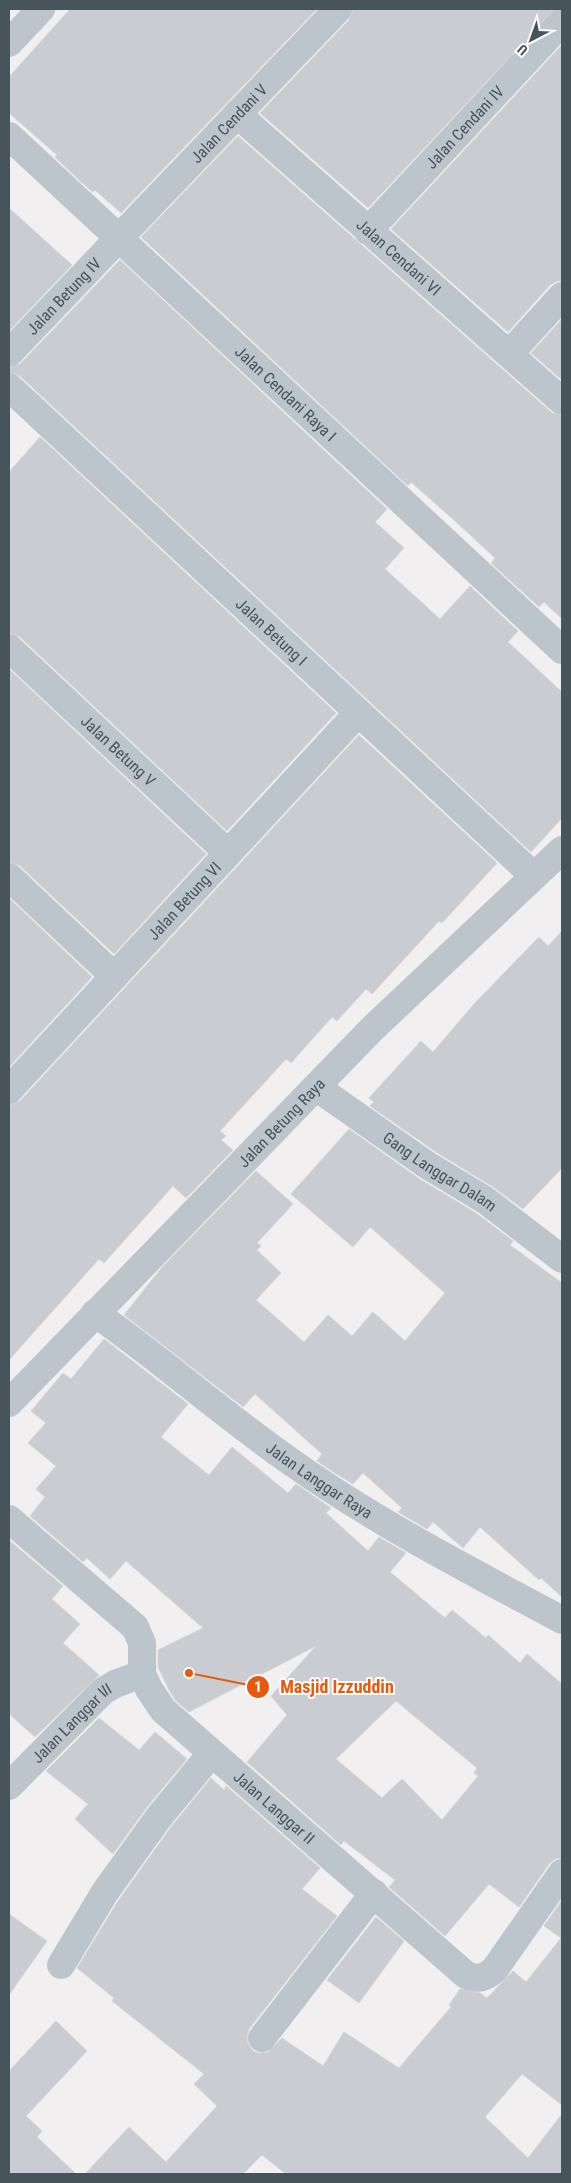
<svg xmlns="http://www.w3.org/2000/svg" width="571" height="2183" font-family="'Roboto Condensed',sans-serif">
  <rect width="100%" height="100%" fill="#f1efef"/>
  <!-- building -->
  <path fill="#c9ccd1" stroke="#d3d6da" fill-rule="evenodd" d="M70,9H317L121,213L95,190L93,192L80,181L55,157L57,155L9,113V77Z
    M353,9H555L368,208L260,113L349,20Z
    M562,45V281H557L550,285L508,332L391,229Z
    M238,136L552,413L562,416V619L544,602L539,607L491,563L495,558L455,521L411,482L408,486L141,237Z
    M9,208L72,265L9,331Z
    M120,260L387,509L375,522L404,548L385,569L440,619L470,586L518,631L508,642L562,692V818L531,852L20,376L9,372V368L20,364Z
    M562,319V380L531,353Z
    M40,437L336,713L227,831L20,637L9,633V472Z
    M9,669L206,854L114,954L20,866L9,862Z
    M359,735L497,863L442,923L439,921L372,994L366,989L337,1021L332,1017L291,1063L286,1059L220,1131L226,1136L221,1140L233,1150L186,1198L173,1186L104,1263L99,1259L9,1360V1105L20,1101Z
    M9,898L92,977L9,1067Z
    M562,931V1168L523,1209L493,1187L436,1152L370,1106L374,1102L369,1098L421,1041L433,1052L474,1004L539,937L548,946Z
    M349,1129L418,1178L476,1213L513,1241L510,1245L562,1283V1597L541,1578L539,1580L480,1527L463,1548L433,1522L427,1529L398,1512L402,1508L363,1473L353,1484L335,1473L317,1461L322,1454L255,1394L243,1407L124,1315L163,1266L256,1171L293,1204L257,1243L261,1246L257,1250L281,1273L256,1300L304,1342L328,1315L352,1336L373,1312L405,1341L445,1293L370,1227L353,1247L291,1194Z
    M104,1339L188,1404L161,1437L209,1475L232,1447L288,1493L296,1484L331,1508L326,1513L368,1551L379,1537L406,1553L390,1572L445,1618L452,1610L486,1638L488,1635L520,1663L527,1654L562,1684V1858L555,1859L549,1864L519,1907L489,1884L445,1936L389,1887L395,1880L344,1841L341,1845L247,1762L287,1715L271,1696L316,1646L189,1712L175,1700L168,1688L158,1667V1650L203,1628L126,1561L110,1579L87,1558L83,1562L30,1516L45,1497L36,1489L56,1466L28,1443L46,1423L31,1411L63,1373L71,1379ZM396,1701L477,1768L474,1773L478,1776L442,1820L402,1779L382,1798L336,1759Z
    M10,1541L63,1586L52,1599L80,1624L63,1643L99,1675L35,1737L9,1714V1543Z
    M99,1718L139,1750L155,1732L187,1759L147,1807L113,1854L75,1819L88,1804L46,1771Z
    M211,1778L224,1790L226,1786L320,1868L302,1889L337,1916L249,2029L247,2036L248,2044L253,2051L259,2053L268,2052L282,2038L323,2066L344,2032L399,2068L451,2007L449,2005L460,1989L480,1993L487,1998L513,1971L526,1982L561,1938L544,1926L562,1900V2105L522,2074L485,2117L528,2158L562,2114V2174H286L262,2155L243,2174H85L129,2127L166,2162L217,2106L194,2084L204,2074L112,2001L114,1998L77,1968L118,1901L171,1827Z
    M9,1914L47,1941L9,1995Z
    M376,1917L404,1941L359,2003L327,1980Z
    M56,2021L87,2051L26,2116L42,2131L37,2137L76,2174H9V2071Z"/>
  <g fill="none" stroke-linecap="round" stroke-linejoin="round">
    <!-- minor -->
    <g stroke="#bbc5cb" stroke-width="28">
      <path d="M9,43L41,9"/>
      <path id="s1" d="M237,114L562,401"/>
      <path id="s2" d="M9,136L562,650"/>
      <path id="s3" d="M368,231L562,22"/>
      <path id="s4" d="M9,353L338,9"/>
      <path d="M510,353L562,296"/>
      <path id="s5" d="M9,387L534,876"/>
      <path id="s6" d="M9,648L228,853"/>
      <path d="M9,877L114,976"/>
      <path id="s7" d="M316,1087L427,1165L485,1200L562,1259"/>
      <path id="s8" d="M9,1090L358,713"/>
      <path id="s9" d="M95,1313C163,1361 226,1417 294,1464C379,1524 471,1571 562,1620"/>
      <path id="s10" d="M9,1403L373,1028L562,850"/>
      <path id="s11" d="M9,1519L135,1627L142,1643V1674L149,1689L163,1710L466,1975C478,1980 485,1978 495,1969L562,1873"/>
      <path id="s12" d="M9,1786L103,1691L115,1684L142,1674"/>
      <path d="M61,1965L105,1892L159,1817L211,1754"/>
      <path d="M262,2038L374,1893"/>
    </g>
  </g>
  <g text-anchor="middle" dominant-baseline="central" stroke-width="4" stroke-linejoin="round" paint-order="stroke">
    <!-- street labels -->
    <g font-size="16" fill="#47545b" stroke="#fff">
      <text stroke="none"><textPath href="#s4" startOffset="318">Jalan Cendani V</textPath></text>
      <text stroke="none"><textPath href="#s3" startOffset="142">Jalan Cendani IV</textPath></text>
      <text stroke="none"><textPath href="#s1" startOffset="216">Jalan Cendani VI</textPath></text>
      <text stroke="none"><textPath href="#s4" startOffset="79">Jalan Betung IV</textPath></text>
      <text stroke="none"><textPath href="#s2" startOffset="378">Jalan Cendani Raya I</textPath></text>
      <text stroke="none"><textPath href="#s5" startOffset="359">Jalan Betung I</textPath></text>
      <text stroke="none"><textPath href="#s6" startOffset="150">Jalan Betung V</textPath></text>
      <text stroke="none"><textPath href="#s8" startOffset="258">Jalan Betung VI</textPath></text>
      <text stroke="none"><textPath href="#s10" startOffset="391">Jalan Betung Raya</textPath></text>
      <text stroke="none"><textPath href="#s7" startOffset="150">Gang Langgar Dalam</textPath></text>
      <text stroke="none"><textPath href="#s9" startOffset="280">Jalan Langgar Raya</textPath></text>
      <text stroke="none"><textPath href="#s12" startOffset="89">Jalan Langgar III</textPath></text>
      <text stroke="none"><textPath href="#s11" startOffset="404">Jalan Langgar II</textPath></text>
    </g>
  </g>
  <!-- callouts -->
  <path fill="none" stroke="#e8590c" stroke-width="2" d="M189 1673L258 1687"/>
  <g fill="#e8590c" stroke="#fff" stroke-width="2">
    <circle cx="189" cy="1673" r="5"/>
    <circle cx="258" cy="1687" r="12"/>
  </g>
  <g font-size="15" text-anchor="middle" font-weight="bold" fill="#fff">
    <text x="258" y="1692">1</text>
  </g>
  <g font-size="18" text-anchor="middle" font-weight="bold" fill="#e8590c" stroke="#fff" stroke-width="4" stroke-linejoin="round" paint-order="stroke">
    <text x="337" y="1693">Masjid Izzuddin</text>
  </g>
  <!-- border -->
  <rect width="571" height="2183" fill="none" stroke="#47545b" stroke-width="20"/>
  <!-- north arrow -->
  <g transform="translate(531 40) rotate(221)" stroke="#ffffff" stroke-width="4" paint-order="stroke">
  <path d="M0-4L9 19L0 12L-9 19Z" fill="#47545b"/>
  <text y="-8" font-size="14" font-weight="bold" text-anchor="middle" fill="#47545b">U</text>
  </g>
</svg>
